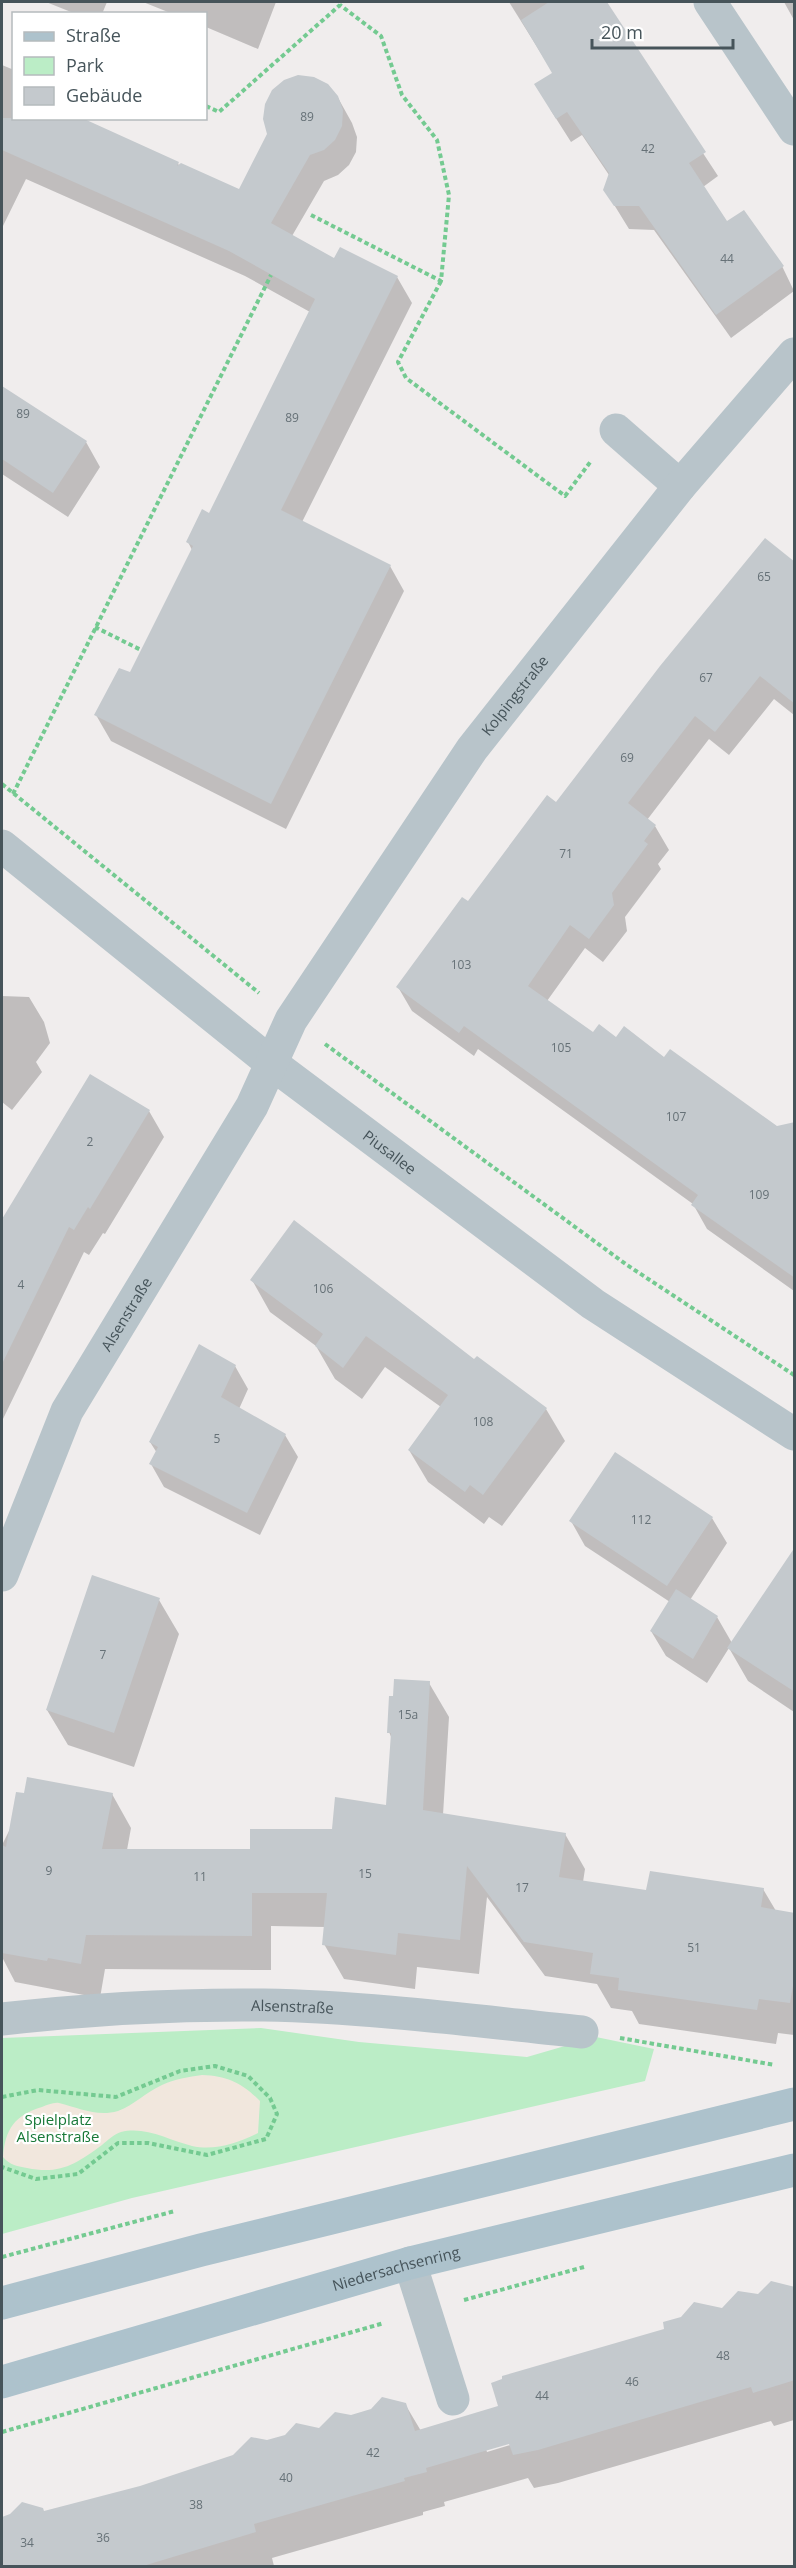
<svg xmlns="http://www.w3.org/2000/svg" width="796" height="2568" font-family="'Open Sans',sans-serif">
  <rect width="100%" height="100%" fill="#f0eded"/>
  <!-- green -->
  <path fill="#bbedc6" d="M261,2028L359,2042L527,2057L596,2037L654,2049L645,2081L132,2198L2,2234V2038Z"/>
  <!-- sand -->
  <path fill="#f1e7dd" d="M202,2075C228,2076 242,2083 260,2101L258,2133C238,2143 215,2151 192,2146C168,2140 146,2126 121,2132C114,2134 108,2140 102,2145C76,2164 60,2175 27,2168C16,2166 10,2165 3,2157C5,2129 15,2115 42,2107C47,2105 54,2102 59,2103C79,2108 97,2117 118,2111C134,2105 146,2092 162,2085C174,2079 189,2077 202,2075Z"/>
  <!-- shadow -->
  <path fill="#0003" fill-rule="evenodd" d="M46,2H107L102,14H76Z
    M143,2H276L258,49L206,27V14H173Z
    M509,2H604L718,176L703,187L727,223L782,266L794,291L731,338L654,230L629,229L605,190L609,175L582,135L571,142L550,109L554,74Z
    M784,2H794V20Z
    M2,65L14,70V118L178,163L179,166L240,191L337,96L352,123L357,137L356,152L349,165L338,175L324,181L292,236L335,260L397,277L412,303L302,522L390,566L404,591L286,829L111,741L96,715L130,674L192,550L188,542L210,515L310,312L245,276L26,179L2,228Z
    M2,388L86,442L100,467L68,517L2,474Z
    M794,564V715L774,699L729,755L709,739L647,820L655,826L669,850L658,864L661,869L625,917L627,931L603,962L585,948L547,1001L593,1034L617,1039L665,1060L777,1127L794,1128V1291L707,1229L693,1204L478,1049L474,1056L412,1011L398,987L556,804Z
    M2,996L29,997L44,1022L50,1043L36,1062L42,1072L12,1110L2,1102Z
    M149,1111L164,1137L105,1234L103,1233L89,1255L84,1252L2,1421V1216L4,1218Z
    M252,1280L546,1409L565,1441L502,1526L489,1517L484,1524L428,1482L409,1450L441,1407L385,1367L362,1399L335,1379L316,1346L270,1312Z
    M235,1366L248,1389L239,1409L285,1435L298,1457L260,1535L164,1487L151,1464L157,1453L150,1442Z
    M712,1518L727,1543L690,1600L717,1617L732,1643L794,1565V1712L748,1681L729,1648L707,1683L666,1656L651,1631L670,1602L585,1546L571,1521Z
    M159,1600L179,1634L134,1767L68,1745L47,1710Z
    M429,1683L449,1717L443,1815L565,1834L585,1869L583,1882L648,1892L763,1889L776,1911L794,1914V2035L778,2033L776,2044L639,2024L632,2011L611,2008L597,1984L545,1976L487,1897L479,1974L417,1967L415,1989L344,1979L324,1944L325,1927L271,1926V1970L105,1969L100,1998L15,1982L2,1957V1845L12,1825L112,1794L131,1828L127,1850H252L334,1830L387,1806L392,1739L389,1732Z
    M794,2289V2420L774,2426L771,2421L558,2483L534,2488L528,2478L444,2502L445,2506L423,2512V2515L272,2558L274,2566H2V2518L44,2513L141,2488L234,2456L267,2441L320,2430L351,2416L405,2404L421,2431L500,2407L666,2330L758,2295ZM516,2440L517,2443L487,2452L486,2449Z"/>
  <!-- building -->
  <path fill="#c4c9cd" d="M549,2H607L706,152L689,163L727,221L744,210L784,266L716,315L639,206H614L603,190L609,173L567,112L556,119L534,84L552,73L521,20Z
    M298,75L314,77L328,84L338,96L343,110L342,126L335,140L324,150L310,155L271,223L334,258L340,247L398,276L281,510L391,565L271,804L94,715L119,668L130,672L193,546L186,542L202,509L209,513L315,299L229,251L2,150V118H82L179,162L177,166L181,163L239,189L267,134L263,119L265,104L272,90L284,80Z
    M2,386L87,441L53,493L2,459Z
    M765,538L795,562V704L760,676L715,732L695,716L628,803L656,825L644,841L648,844L612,893L614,905L589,939L570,925L528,986L593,1032L599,1024L616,1037L624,1026L664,1057L670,1049L777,1126L795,1122V1278L691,1205L698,1195L464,1026L459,1033L396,987L462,897L468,901L547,795L556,802L660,666Z
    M90,1074L150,1110L90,1209L88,1207L74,1230L69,1227L2,1364V1219Z
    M294,1220L474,1359L477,1356L547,1408L483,1495L470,1485L465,1492L408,1450L448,1395L366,1336L343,1368L315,1346L323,1334L250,1280Z
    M199,1344L236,1365L221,1397L286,1434L247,1513L149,1464L158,1447L149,1442Z
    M615,1452L713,1517L667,1586L569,1521Z
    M795,1547V1692L727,1648Z
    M92,1575L160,1598L114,1733L46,1710Z
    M676,1589L718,1616L693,1659L650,1631Z
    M394,1679L430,1681L423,1810L566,1833L559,1877L646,1890L650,1871L764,1888L761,1907L795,1913V1974L790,2003L759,1999L757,2010L618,1990L619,1978L590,1974L593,1953L524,1942L467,1866L460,1940L398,1933L396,1955L322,1945L327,1893H252V1936L86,1935L81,1964L48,1958L47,1961L2,1953V1845L6,1847L16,1792L24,1793L27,1777L113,1793L102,1849H250V1829H332L335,1797L386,1805L391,1733H387L389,1696H393Z
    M771,2281L795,2287V2380L753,2393L751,2387L538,2450L513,2455L509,2444L426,2468L427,2472L404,2478L405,2481L254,2524L256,2532L143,2566H2V2517L10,2514L22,2502L43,2508L44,2511L140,2486L233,2455L251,2437L267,2440L285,2435L296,2423L319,2428L335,2412L351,2415L371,2409L382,2397L406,2403L415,2431L498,2406L491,2383L502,2379V2376L664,2329L663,2322L681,2317L694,2302L722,2308L738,2291L758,2294Z"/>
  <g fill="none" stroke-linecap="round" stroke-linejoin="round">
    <!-- path -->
    <path stroke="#74ca91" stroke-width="4" stroke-dasharray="4.5 3" stroke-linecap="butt" d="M206,106L219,112L340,5L339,2
      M311,215L441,281L449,195L437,140L402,95L381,36L340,5
      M441,281L398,362L406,378L565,496L591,461
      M95,627L141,650
      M2,784L259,993
      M13,794L271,275
      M325,1044L627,1265L794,1375
      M620,2038L775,2065
      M2,2097L38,2090L116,2097L180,2071L215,2066L248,2076L270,2098L277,2114L266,2139L207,2155L148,2143H118L78,2174L36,2179L2,2167
      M2,2257L175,2211
      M464,2300L584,2267
      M2,2432L384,2323"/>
    <!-- minor -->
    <g stroke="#b8c4ca" stroke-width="33">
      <path d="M710,2L794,129"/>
      <path d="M616,430L680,486"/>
      <path id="s1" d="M2,846L271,1063L593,1304L794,1434"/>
      <path id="s2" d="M2,1575L67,1411L252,1106L291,1020L472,749L680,486L794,354"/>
      <path id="s3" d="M2,2019C89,2009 176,2004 264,2005C370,2007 476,2021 582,2032"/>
      <path d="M410,2263L453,2399"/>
    </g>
    <!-- major -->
    <g stroke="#adc2cc" stroke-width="33">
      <path d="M2,2303L201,2250L794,2104"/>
      <path id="s4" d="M2,2382L410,2263L794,2170"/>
    </g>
  </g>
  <g text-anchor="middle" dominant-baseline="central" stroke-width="4.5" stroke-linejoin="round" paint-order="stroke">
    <!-- number labels -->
    <g font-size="12" fill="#667177">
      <text x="307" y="116">89</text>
      <text x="648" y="148">42</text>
      <text x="727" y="258">44</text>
      <text x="23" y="413">89</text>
      <text x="292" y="417">89</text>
      <text x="764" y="576">65</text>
      <text x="706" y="677">67</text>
      <text x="627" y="757">69</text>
      <text x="566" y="853">71</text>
      <text x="461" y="964">103</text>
      <text x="561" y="1047">105</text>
      <text x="676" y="1116">107</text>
      <text x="90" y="1141">2</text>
      <text x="759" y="1194">109</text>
      <text x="21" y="1284">4</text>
      <text x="323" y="1288">106</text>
      <text x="483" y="1421">108</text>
      <text x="217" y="1438">5</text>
      <text x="641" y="1519">112</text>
      <text x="103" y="1654">7</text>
      <text x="408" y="1714">15a</text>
      <text x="49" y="1870">9</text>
      <text x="365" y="1873">15</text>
      <text x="200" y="1876">11</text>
      <text x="522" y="1887">17</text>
      <text x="694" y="1947">51</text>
      <text x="723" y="2355">48</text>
      <text x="632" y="2381">46</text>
      <text x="542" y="2395">44</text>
      <text x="373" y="2452">42</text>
      <text x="286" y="2477">40</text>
      <text x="196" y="2504">38</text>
      <text x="103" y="2537">36</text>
      <text x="27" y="2542">34</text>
    </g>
    <!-- street labels -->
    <g font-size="15" fill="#46545a" stroke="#fff">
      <text stroke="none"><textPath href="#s2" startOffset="1022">Kolpingstraße</textPath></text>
      <text stroke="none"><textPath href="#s1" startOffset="494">Piusallee</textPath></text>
      <text stroke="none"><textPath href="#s2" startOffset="290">Alsenstraße</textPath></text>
      <text stroke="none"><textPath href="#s3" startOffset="291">Alsenstraße</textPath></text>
      <text stroke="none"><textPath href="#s4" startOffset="410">Niedersachsenring</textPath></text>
    </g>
    <!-- park labels -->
    <g font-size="15" fill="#187938" stroke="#fff">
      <text x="58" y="2119">Spielplatz<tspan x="58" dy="17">Alsenstraße</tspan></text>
    </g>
  </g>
  <!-- border -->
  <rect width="796" height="2568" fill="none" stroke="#46545a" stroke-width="6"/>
  <!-- legend -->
  <rect x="12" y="12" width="195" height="108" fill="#ffffff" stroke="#b5bbbd" stroke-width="1.5"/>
  <rect x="24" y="32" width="30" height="9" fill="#adc2cc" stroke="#b5bbbd" stroke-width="1.5"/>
  <text x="66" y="42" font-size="18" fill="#46545a">Straße</text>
  <rect x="24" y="57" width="30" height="18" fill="#bbedc6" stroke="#b5bbbd" stroke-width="1.5"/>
  <text x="66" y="72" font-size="18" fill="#46545a">Park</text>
  <rect x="24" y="87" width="30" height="18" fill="#c4c9cd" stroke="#b5bbbd" stroke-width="1.5"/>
  <text x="66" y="102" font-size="18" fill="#46545a">Gebäude</text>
  <!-- scale -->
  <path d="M592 39v9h141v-9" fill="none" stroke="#46545a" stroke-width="3"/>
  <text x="601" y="39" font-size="18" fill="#46545a" stroke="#ffffff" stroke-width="4.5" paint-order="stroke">20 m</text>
</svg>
